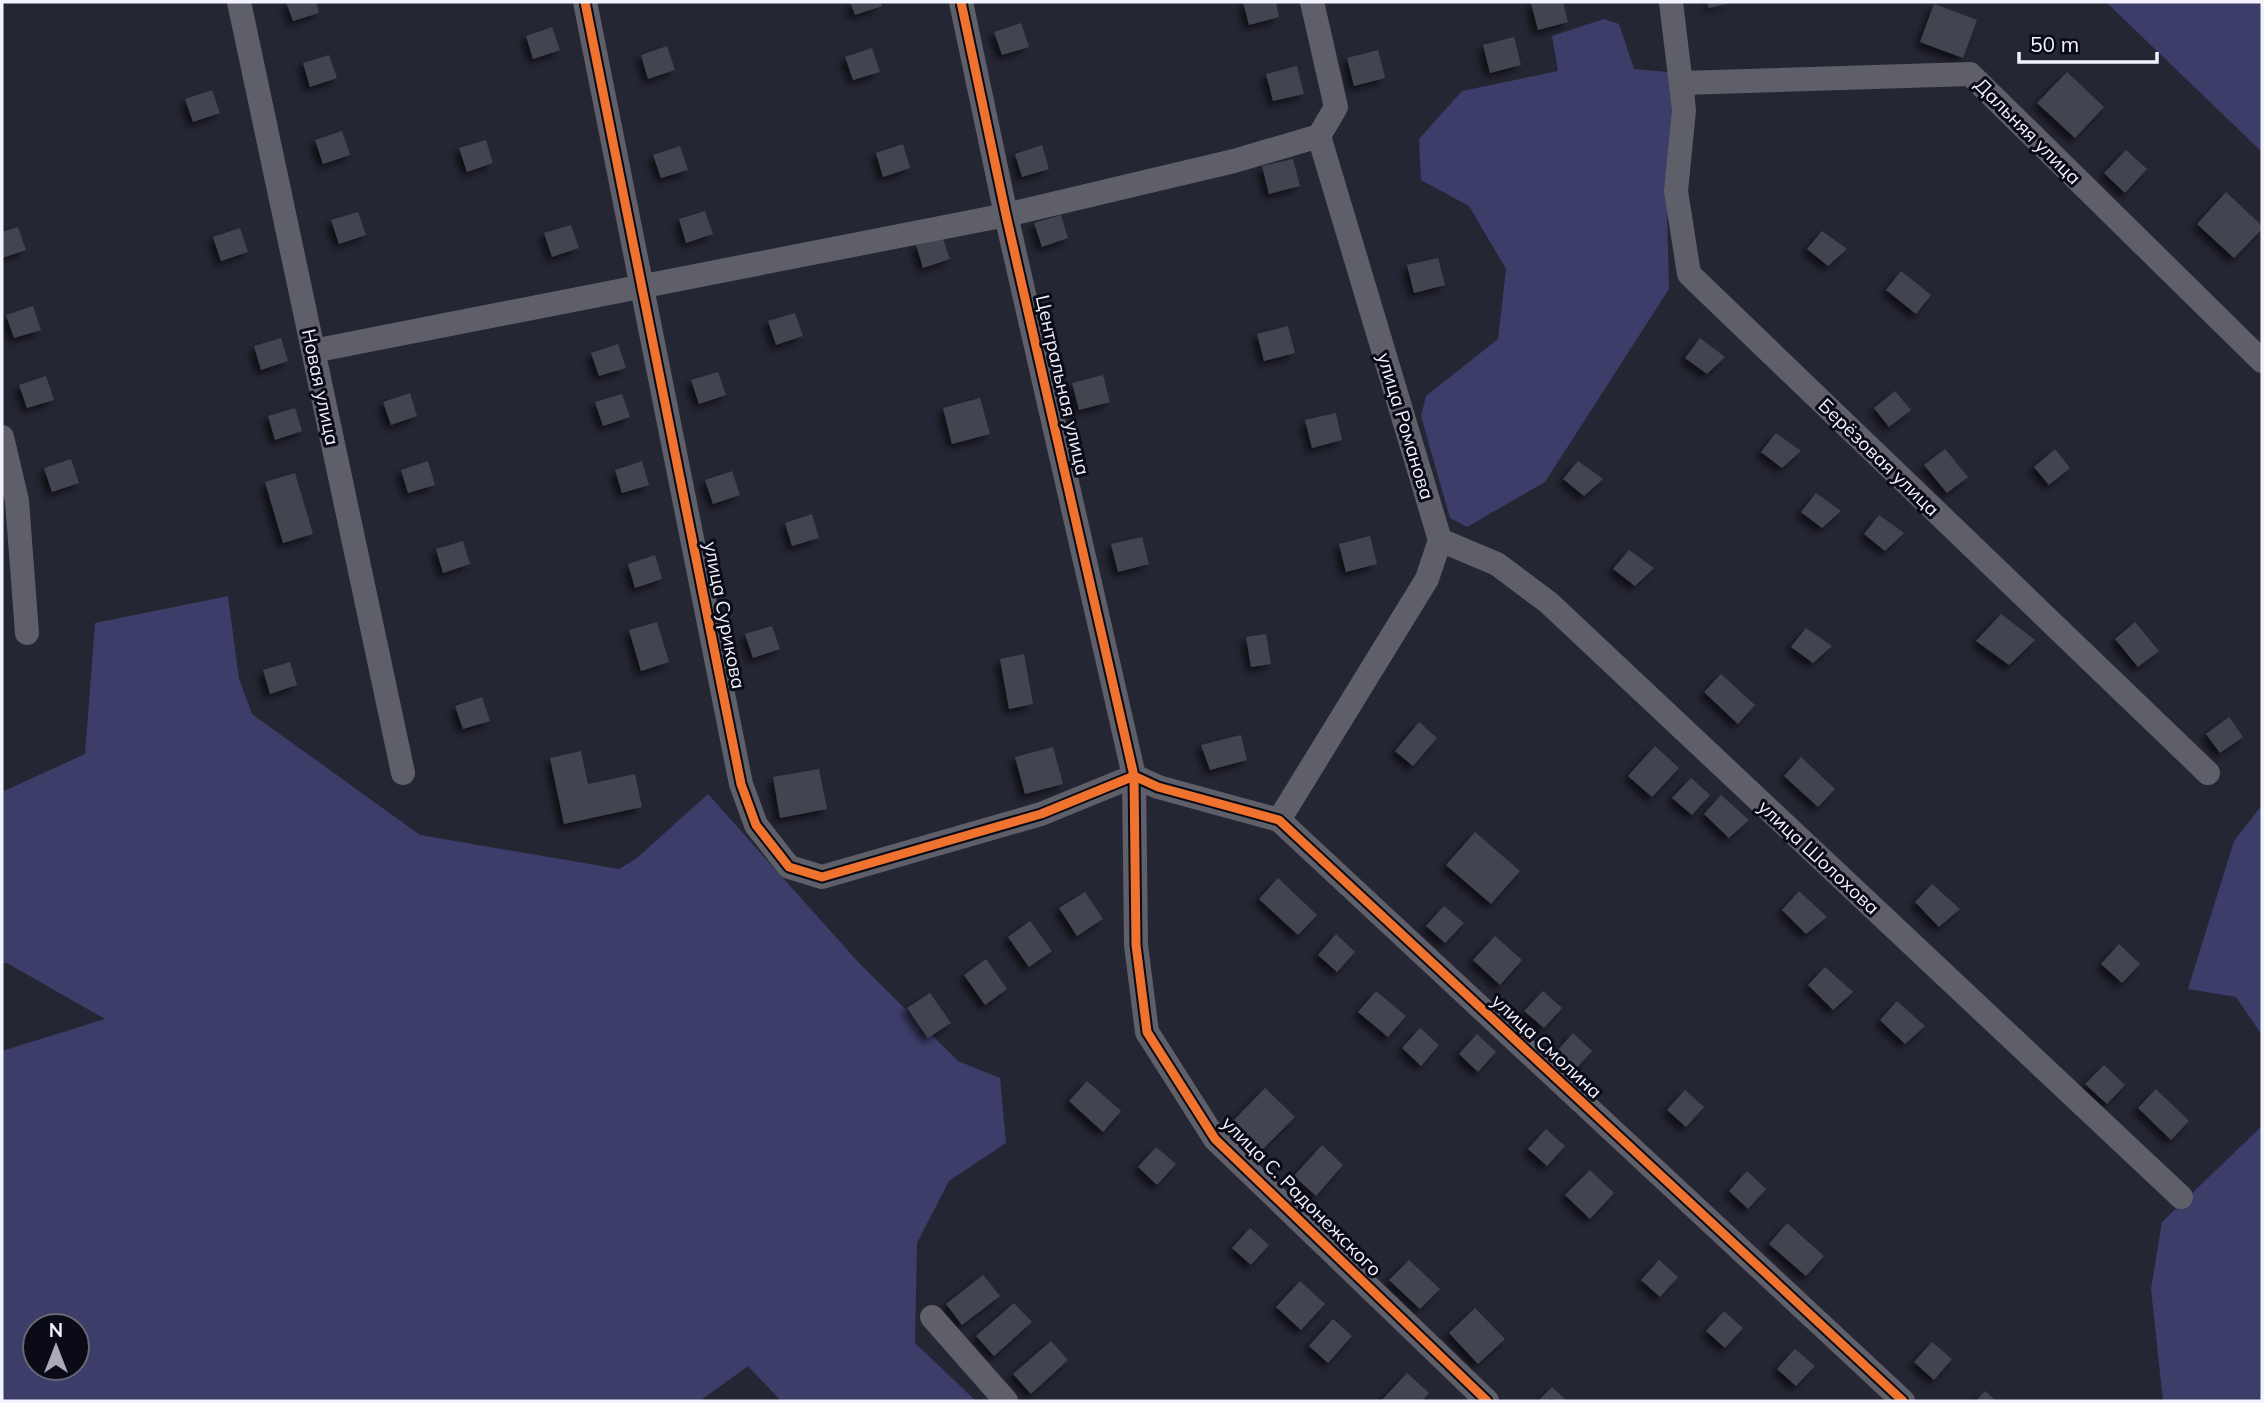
<svg xmlns="http://www.w3.org/2000/svg" width="2264" height="1403" font-family="Mulish,sans-serif">
  <defs>
    <filter id="shadow"><feDropShadow dx="-5" dy="5" stdDeviation="3.5" flood-color="#0009"/></filter>
  </defs>
  <rect width="100%" height="100%" fill="#252633"/>
  <!-- green -->
  <path fill="#3c3d69" fill-rule="evenodd" d="M2106,2H2262V152Z
    M1604,19L1619,24L1634,69L1680,73L1697,89L1667,211L1669,289L1545,482L1467,527L1450,518L1421,416L1426,396L1498,339L1506,269L1469,206L1421,180L1419,139L1462,91L1558,71L1552,36Z
    M228,596L239,679L252,714L420,835L619,869L637,858L708,794L859,963L958,1061L1000,1078L1006,1143L949,1181L917,1243L915,1343L976,1401H781L748,1366L700,1401H2V1051L105,1019L7,963H2V792L85,754L95,623ZM35,1326H77V1368H35Z
    M2262,805V1035L2236,997L2188,989L2234,841Z
    M2262,1126V1401H2163L2151,1289L2162,1222Z"/>
  <!-- building -->
  <path fill="#43444f" filter="url(#shadow)" d="M286,2H316L319,13L293,21Z
    M850,2H880L882,6L855,15Z
    M1243,2H1276L1279,17L1249,25Z
    M1535,2H1563L1568,22L1538,30L1531,3Z
    M1707,2H1730V3L1709,8Z
    M1934,4L1977,20L1963,58L1920,42Z
    M1021,23L1029,47L1002,55L994,32Z
    M552,27L560,50L533,59L526,36Z
    M1514,37L1521,65L1490,73L1483,45Z
    M667,46L675,70L648,79L641,55Z
    M872,48L880,72L853,80L845,57Z
    M1378,50L1385,78L1354,86L1347,58Z
    M329,55L337,78L310,87L303,63Z
    M1297,66L1304,94L1273,101L1266,74Z
    M2067,72L2104,107L2075,138L2037,103Z
    M212,90L220,113L193,122L185,99Z
    M342,131L350,155L323,164L315,140Z
    M486,140L493,163L467,172L459,148Z
    M903,144L910,168L883,177L876,153Z
    M1042,145L1049,169L1022,177L1015,154Z
    M680,146L688,170L661,178L653,155Z
    M2126,150L2147,169L2125,193L2104,173Z
    M1293,159L1300,186L1269,194L1262,166Z
    M2226,192L2262,226V229L2234,258L2197,224Z
    M705,211L713,234L686,243L679,219Z
    M358,212L366,235L339,244L331,220Z
    M1061,215L1068,238L1042,247L1034,223Z
    M571,225L579,248L552,257L544,233Z
    M18,227L26,250L2,258V232Z
    M240,228L248,252L221,261L213,237Z
    M1822,231L1847,249L1828,266L1807,249Z
    M942,236L950,259L923,268L916,245Z
    M1438,258L1445,285L1414,293L1407,265Z
    M1901,271L1931,295L1916,314L1886,290Z
    M33,306L41,330L14,338L6,315Z
    M795,313L803,336L776,345L768,321Z
    M1288,326L1295,353L1264,361L1257,334Z
    M281,338L288,361L261,370L254,346Z
    M1700,338L1725,357L1707,374L1685,358Z
    M618,344L626,368L599,376L591,353Z
    M718,372L726,395L699,404L691,380Z
    M1103,375L1110,402L1079,410L1072,383Z
    M46,376L54,400L27,408L19,385Z
    M1895,391L1911,410L1889,427L1874,408Z
    M410,393L417,416L391,425L383,402Z
    M622,394L630,417L603,426L595,402Z
    M980,398L990,434L952,444L943,408Z
    M295,408L302,431L275,440L268,416Z
    M1336,413L1342,440L1312,448L1305,420Z
    M1776,433L1801,451L1782,468L1761,452Z
    M1945,449L1968,477L1947,493L1924,465Z
    M2055,449L2070,468L2049,485L2034,467Z
    M71,459L79,483L52,492L44,468Z
    M428,461L435,485L408,493L401,470Z
    M642,461L649,485L622,493L615,470Z
    M1578,461L1603,479L1584,496L1563,479Z
    M732,471L740,495L713,504L705,480Z
    M295,473L313,534L283,543L265,482Z
    M1816,493L1841,511L1822,528L1801,512Z
    M812,514L819,538L792,546L785,523Z
    M1879,515L1904,533L1885,551L1864,534Z
    M1370,536L1377,564L1346,572L1339,544Z
    M1142,537L1149,564L1118,572L1111,544Z
    M463,541L470,564L443,573L436,549Z
    M1629,550L1654,568L1635,586L1613,569Z
    M655,555L662,579L635,588L628,564Z
    M2001,614L2035,640L2009,665L1976,641Z
    M657,622L669,662L641,671L629,630Z
    M2135,622L2159,651L2138,667L2115,639Z
    M772,626L780,649L753,658L745,634Z
    M1806,628L1832,646L1813,663L1791,647Z
    M1266,634L1271,664L1251,667L1246,637Z
    M1024,654L1033,704L1009,709L1000,659Z
    M290,662L297,685L270,694L263,670Z
    M1721,674L1755,705L1738,724L1704,692Z
    M482,697L490,721L463,729L455,706Z
    M2229,717L2243,737L2220,753L2206,734Z
    M1419,722L1437,738L1413,766L1395,751Z
    M1241,735L1247,760L1210,770L1201,745Z
    M1655,746L1679,768L1652,797L1628,776Z
    M1053,747L1063,784L1025,794L1015,757Z
    M581,751L588,784L635,774L642,807L564,824L550,758Z
    M1801,757L1835,789L1818,807L1784,776Z
    M819,769L827,809L780,818L773,777Z
    M1691,778L1710,795L1692,815L1672,798Z
    M1721,795L1749,820L1729,838L1704,814Z
    M1475,832L1520,871L1491,904L1446,865Z
    M1278,878L1317,915L1298,935L1259,899Z
    M1932,884L1960,909L1939,927L1915,902Z
    M1799,891L1827,917L1806,934L1782,910Z
    M1085,892L1103,919L1077,936L1059,908Z
    M1444,906L1464,923L1445,943L1426,926Z
    M1030,921L1052,951L1029,967L1008,937Z
    M1336,934L1355,952L1337,972L1318,955Z
    M1495,936L1522,960L1500,985L1473,960Z
    M2119,944L2140,964L2122,983L2101,964Z
    M986,959L1007,989L985,1005L964,975Z
    M1825,967L1853,992L1833,1010L1808,985Z
    M1376,991L1406,1016L1388,1037L1358,1012Z
    M1543,991L1562,1008L1544,1028L1524,1011Z
    M930,993L951,1023L928,1038L907,1008Z
    M1897,1001L1925,1026L1905,1044L1880,1020Z
    M1420,1028L1439,1045L1421,1066L1402,1048Z
    M1573,1033L1592,1051L1574,1071L1555,1053Z
    M1477,1034L1496,1052L1478,1072L1459,1054Z
    M2104,1065L2125,1085L2107,1104L2085,1084Z
    M1087,1081L1121,1111L1103,1132L1069,1101Z
    M1265,1088L1295,1117L1260,1152L1231,1123Z
    M2156,1089L2189,1121L2171,1140L2138,1108Z
    M1685,1090L1704,1107L1686,1127L1667,1110Z
    M1546,1129L1565,1146L1547,1166L1528,1149Z
    M1322,1145L1343,1165L1316,1196L1294,1176Z
    M1156,1147L1176,1164L1157,1185L1138,1167Z
    M1590,1170L1614,1193L1590,1219L1565,1195Z
    M1747,1171L1766,1189L1748,1209L1729,1191Z
    M1787,1223L1824,1256L1806,1276L1769,1244Z
    M1250,1228L1269,1245L1251,1265L1232,1248Z
    M1409,1260L1440,1289L1420,1309L1389,1280Z
    M1659,1260L1678,1277L1660,1297L1641,1280Z
    M983,1275L1000,1296L962,1325L946,1304Z
    M1300,1281L1325,1304L1301,1330L1276,1307Z
    M1014,1303L1032,1322L994,1356L976,1336Z
    M1475,1308L1505,1339L1478,1364L1449,1333Z
    M1724,1311L1743,1328L1725,1348L1706,1331Z
    M1333,1319L1352,1336L1328,1363L1309,1346Z
    M1051,1341L1068,1360L1031,1394L1013,1374Z
    M1932,1342L1952,1359L1934,1380L1914,1362Z
    M1795,1349L1815,1366L1796,1386L1777,1369Z
    M1407,1373L1429,1393L1422,1401H1381Z
    M1552,1387L1567,1401H1538Z
    M1985,1391L1996,1401H1976Z"/>
  <g fill="none" stroke-linecap="round" stroke-linejoin="round">
    <!-- minor -->
    <path stroke="#5f5f69" stroke-width="24" d="M239,2L403,773
      M585,2L741,784L756,825L789,867L822,877L1041,814L1134,776
      M961,2L1006,215L1134,776L1136,945L1147,1032L1215,1139L1487,1401
      M1671,2L1684,110L1676,191L1689,274L2208,773
      M1681,83L1970,74L2262,361
      M313,351L1006,215L1234,161L1319,136
      M2,437L17,501L27,633
      M1440,540L1497,564L1549,603L2181,1197
      M1134,776L1158,787L1279,820L1903,1401
      M1279,820L1427,579L1440,540L1319,136L1336,107L1312,2
      M932,1317L1006,1401"/>
    <!-- cycleway casing -->
    <g stroke="#0a0b16" stroke-width="13">
      <path id="cycleway" d="M585,2L741,784L756,825L789,867L822,877L1041,814L1134,776
        M961,2L1006,215L1134,776L1136,945L1147,1032L1215,1139L1487,1401
        M1134,776L1158,787L1279,820L1903,1401"/>
    </g>
    <!-- cycleway -->
    <use href="#cycleway" stroke="#ef722f" stroke-width="9"/>
  </g>
  <g text-anchor="middle" dominant-baseline="central" stroke-width="6" stroke-linejoin="round" paint-order="stroke">
    <!-- street labels -->
    <g font-size="19" fill="#f2f3fe" stroke="#0a0b16">
      <text transform="translate(2028 131) rotate(45)">Дальняя улица</text>
      <text transform="translate(1063 385) rotate(77)">Центральная улица</text>
      <text transform="translate(321 387) rotate(78)">Новая улица</text>
      <text transform="translate(1406 426) rotate(73)">улица Романова</text>
      <text transform="translate(1879 457) rotate(44)">Берёзовая улица</text>
      <text transform="translate(725 615) rotate(79)">улица Сурикова</text>
      <text transform="translate(1819 857) rotate(43)">улица Шолохова</text>
      <text transform="translate(1547 1046) rotate(43)">улица Смолина</text>
      <text transform="translate(1302 1196) rotate(45)">улица С. Радонежского</text>
    </g>
  </g>
  <!-- border -->
  <rect width="2264" height="1403" fill="none" stroke="#f2f3fe" stroke-width="7"/>
  <!-- north arrow -->
  <g transform="translate(56 1347)"><circle r="33" fill="#0a0b16" stroke="#676873" stroke-width="2"/>
  <path d="M0-5L12 26L0 18L-12 26Z" fill="#aaabb7"/>
  <text y="-10" font-size="19" font-weight="bold" text-anchor="middle" fill="#f2f3fe">N</text>
  </g>
  <!-- scale -->
  <path d="M2019 52v10h138v-10" fill="none" stroke="#f2f3fe" stroke-width="3.5"/>
  <text x="2030" y="52" font-size="21" fill="#f2f3fe" stroke="#0a0b16" stroke-width="5" paint-order="stroke">50 m</text>
</svg>
